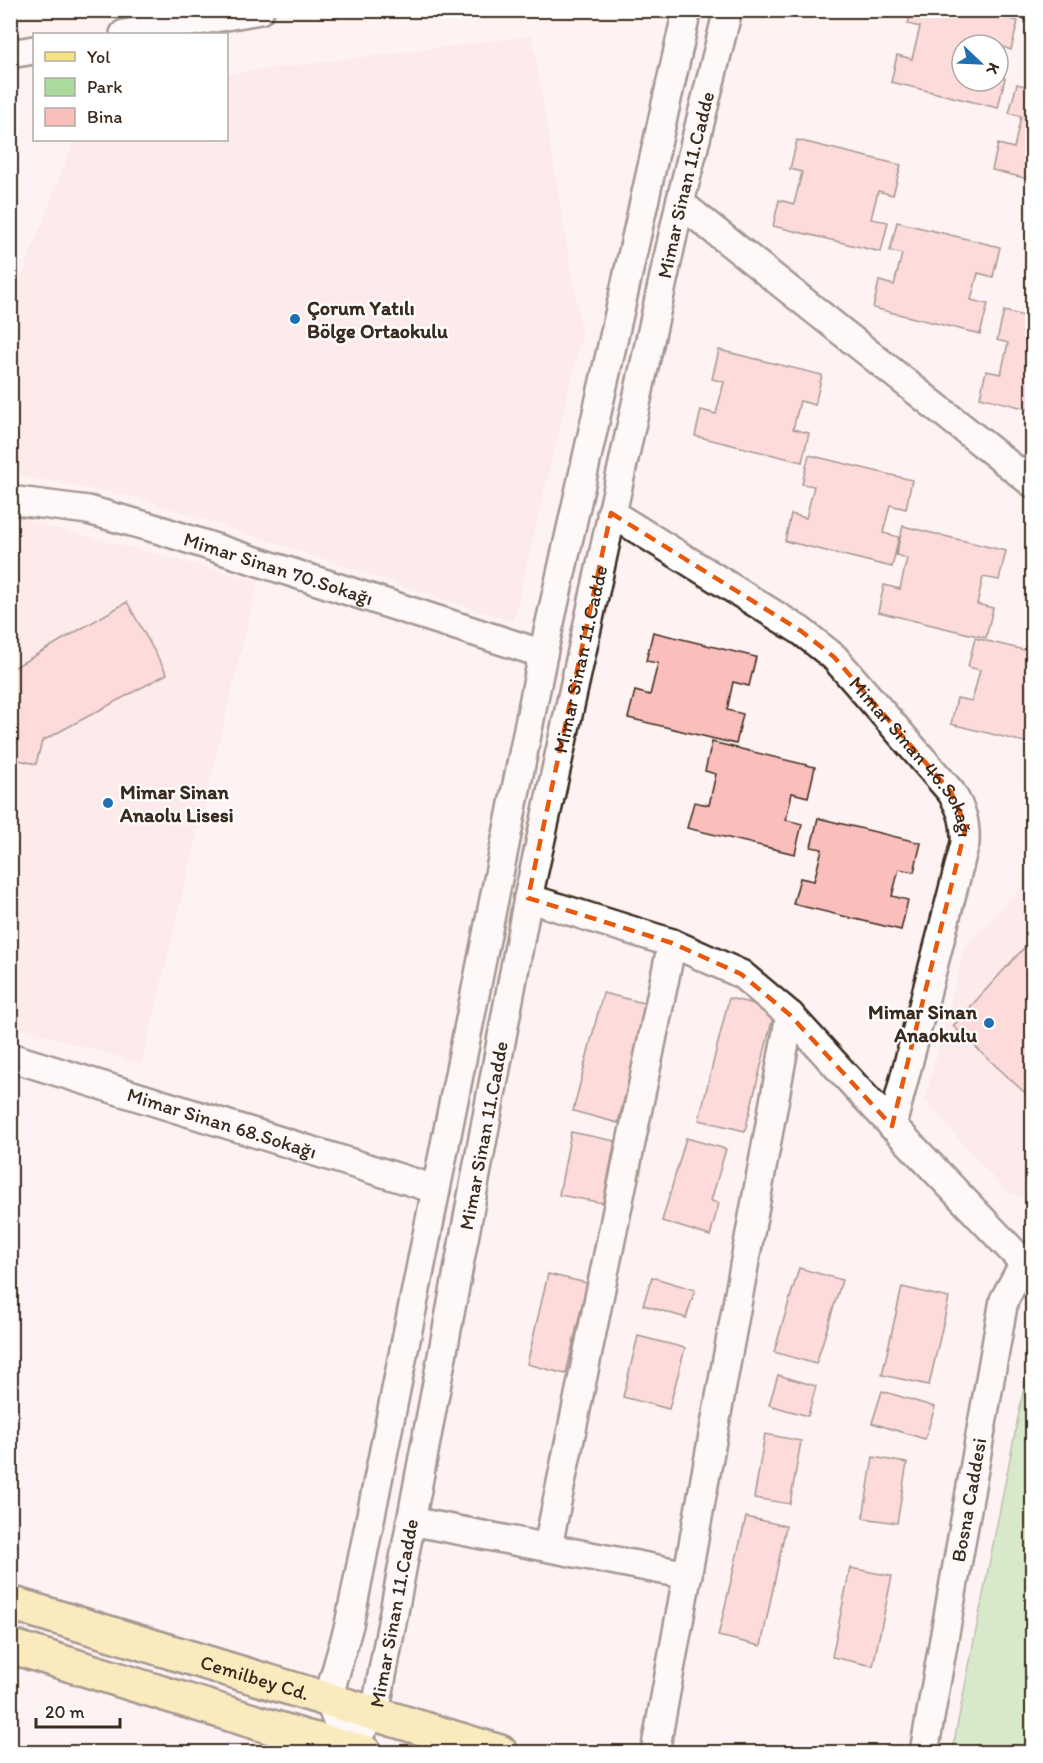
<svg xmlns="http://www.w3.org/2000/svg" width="1043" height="1763" font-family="Itim,sans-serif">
  <rect width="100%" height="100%" fill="#fef2f2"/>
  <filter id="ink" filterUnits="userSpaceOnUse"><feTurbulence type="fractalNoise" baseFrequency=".0167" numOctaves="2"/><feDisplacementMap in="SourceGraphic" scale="12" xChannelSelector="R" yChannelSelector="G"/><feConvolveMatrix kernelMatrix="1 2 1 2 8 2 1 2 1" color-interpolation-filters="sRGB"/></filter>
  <g filter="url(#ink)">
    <!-- built -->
    <path fill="#fde2e2" d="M532,36L582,334L513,622L139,498L11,474V304L74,140H226L227,74Z
      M10,516L258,581L142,1064L11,1025Z
      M1032,876V1202L1004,1190L925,1100L965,947Z"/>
    <!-- green -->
    <path fill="#a8db9c" stroke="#72825d" stroke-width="1.5" d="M1032,1347V1752H952Z"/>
    <!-- building -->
    <path fill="#fabebc" stroke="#3b2a1e" stroke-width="1.5" d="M911,10H976L1018,21L1011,50L998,45H962V81H998V76L1005,78L998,108L891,82L897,55L912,59L920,27L908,24Z
      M1017,84L1032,88V180L992,170L998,144L1014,148L1021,116L1009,113Z
      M797,140L901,165L893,195L878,191L871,219L888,222L881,252L773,226L779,200L794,204L802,172L790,169Z
      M897,222L1000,247L993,277L978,273L971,300L988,304L980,334L873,308L879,281L894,285L902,254L890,251Z
      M1004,311L1032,318V410L980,397L986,371L1001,374L1008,343L997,340Z
      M719,350L822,375L815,405L800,401L793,429L809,433L802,462L695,436L701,410L716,414L724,382L712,379Z
      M809,455L912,480L906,509L890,505L883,533L899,537L892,567L785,541L791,514L806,518L814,486L802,484Z
      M903,526L1006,551L999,580L983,577L977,604L993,608L986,638L878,612L884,585L900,589L907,558L896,555Z
      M127,602L167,674L42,741L36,764L10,758V670Z
      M653,632L756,657L749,686L733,682L727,710L743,714L736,744L628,718L635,691L650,695L658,663L646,661Z
      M975,638L1032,652V744L951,724L957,698L972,701L980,670L968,667Z
      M712,742L815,767L808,797L792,793L786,820L802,824L795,854L687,828L694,802L709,805L716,774L705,771Z
      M818,818L921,843L914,872L899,869L892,896L908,900L901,930L793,904L800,878L814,881L822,849L811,847Z
      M1032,939V1084L1024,1092L953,1026Z
      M603,993L648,1004L618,1123L573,1111Z
      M729,998L775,1009L745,1131L699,1120Z
      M571,1132L615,1141L603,1203L559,1195Z
      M686,1138L726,1149L711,1201L719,1203L710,1236L662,1221Z
      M799,1268L842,1280L816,1364L774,1352Z
      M548,1274L587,1283L566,1374L527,1364Z
      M652,1277L695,1290L686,1318L643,1305Z
      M902,1287L949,1298L929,1385L882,1375Z
      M638,1336L685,1348L669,1409L623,1397Z
      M778,1375L816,1386L808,1416L769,1405Z
      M882,1391L935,1407L925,1439L872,1423Z
      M765,1434L801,1441L790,1504L754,1498Z
      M873,1457L907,1463L897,1523L863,1518Z
      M746,1517L786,1526L761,1646L718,1636Z
      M850,1568L892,1576L873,1666L832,1657Z"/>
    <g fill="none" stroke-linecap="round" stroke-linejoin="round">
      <!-- minor casing -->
      <g stroke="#3b2a1e" stroke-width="32">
        <g id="minor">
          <path id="s1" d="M687,10L543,654L349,1625L328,1699L348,1747L375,1713L528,898L680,203L728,10"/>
          <path d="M124,34L260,10"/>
          <path d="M10,54L34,50"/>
          <path d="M680,203L1032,483"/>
          <path id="s2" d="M10,500L88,510L157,529L543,654"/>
          <path id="s3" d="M611,513L801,631L834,657L951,792C962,810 966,822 965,843L892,1126"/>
          <path d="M528,898L672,943L741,974L790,1015L865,1097L1024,1263"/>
          <path id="s4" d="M10,1057L435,1189"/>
          <path d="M411,1521L688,1575"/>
          <path d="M548,1546L672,943"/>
          <path d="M655,1752L790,1015"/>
          <path id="s5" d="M924,1752L1004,1300L1024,1263L1032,1256"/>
        </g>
      </g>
      <!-- major casing -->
      <g stroke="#3b2a1e" stroke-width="38">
        <g id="major">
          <path id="s6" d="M10,1603L500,1752"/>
          <path d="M10,1646L304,1737L364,1752"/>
        </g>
      </g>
      <!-- minor -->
      <use href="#minor" stroke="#fff" stroke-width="27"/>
      <!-- major -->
      <use href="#major" stroke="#f7e281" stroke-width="33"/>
    </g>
  </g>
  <!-- marked area -->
  <path d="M0 0H1043V1763H0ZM611,513L801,631L834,657L951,792L966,826L892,1126L790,1015L741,974L672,943L528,898Z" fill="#fef2f2" fill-opacity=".55" fill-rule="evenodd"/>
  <path fill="none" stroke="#e8590c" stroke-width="4.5" stroke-dasharray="12 8" stroke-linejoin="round" d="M611,513L801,631L834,657L951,792L966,826L892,1126L790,1015L741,974L672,943L528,898Z"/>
  <!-- markers -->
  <g fill="#1f6fb2" stroke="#fff" stroke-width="2">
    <circle cx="295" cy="319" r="6"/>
    <circle cx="108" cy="803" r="6"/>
    <circle cx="989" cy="1023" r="6"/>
  </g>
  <g text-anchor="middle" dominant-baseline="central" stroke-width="4.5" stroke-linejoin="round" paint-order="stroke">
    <!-- street labels -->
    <g font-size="20" fill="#3b2a1e" stroke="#fff">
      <text stroke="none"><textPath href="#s1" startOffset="3382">Mimar Sinan 11.Cadde</textPath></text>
      <text stroke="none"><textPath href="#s2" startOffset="278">Mimar Sinan 70.Sokağı</textPath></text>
      <text stroke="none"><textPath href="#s1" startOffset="2896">Mimar Sinan 11.Cadde</textPath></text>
      <text stroke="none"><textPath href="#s3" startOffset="394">Mimar Sinan 46.Sokağı</textPath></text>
      <text stroke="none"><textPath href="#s4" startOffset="222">Mimar Sinan 68.Sokağı</textPath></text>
      <text stroke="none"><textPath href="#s1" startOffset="2410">Mimar Sinan 11.Cadde</textPath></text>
      <text stroke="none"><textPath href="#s5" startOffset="256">Bosna Caddesi</textPath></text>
      <text stroke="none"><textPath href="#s1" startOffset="1924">Mimar Sinan 11.Cadde</textPath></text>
      <text stroke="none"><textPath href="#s6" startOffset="256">Cemilbey Cd.</textPath></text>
    </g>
    <!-- poi labels -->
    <g font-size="20" font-weight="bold" fill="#3b2a1e" stroke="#fff" text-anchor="start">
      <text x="307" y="308">Çorum Yatılı<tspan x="307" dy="23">Bölge Ortaokulu</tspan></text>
      <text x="120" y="792">Mimar Sinan<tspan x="120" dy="23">Anaolu Lisesi</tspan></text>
      <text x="977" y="1012" text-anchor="end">Mimar Sinan<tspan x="977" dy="23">Anaokulu</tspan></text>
    </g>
  </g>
  <!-- margin -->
  <rect width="1043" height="1763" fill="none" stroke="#fff" stroke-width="36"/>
  <rect x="18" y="18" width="1007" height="1727" fill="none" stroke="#3b2a1e" stroke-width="2" filter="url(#ink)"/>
  <!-- legend -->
  <rect x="33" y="33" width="195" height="108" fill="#ffffff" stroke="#b1aaa5" stroke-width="1.5"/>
  <rect x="45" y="52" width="30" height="9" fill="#f7e281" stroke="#b1aaa5" stroke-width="1.5"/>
  <text x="87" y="63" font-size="18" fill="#3b2a1e">Yol</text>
  <rect x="45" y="78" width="30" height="18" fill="#a8db9c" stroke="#b1aaa5" stroke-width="1.5"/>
  <text x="87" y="93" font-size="18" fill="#3b2a1e">Park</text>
  <rect x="45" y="108" width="30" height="18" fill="#fabebc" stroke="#b1aaa5" stroke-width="1.5"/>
  <text x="87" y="123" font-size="18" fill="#3b2a1e">Bina</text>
  <!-- north arrow -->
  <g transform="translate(980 63) rotate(113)"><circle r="28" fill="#ffffff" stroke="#b1aaa5" stroke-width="1.5"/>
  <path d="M0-4.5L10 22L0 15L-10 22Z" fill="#1f6fb2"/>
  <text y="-9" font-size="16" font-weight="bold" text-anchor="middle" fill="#3b2a1e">K</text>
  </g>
  <!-- scale -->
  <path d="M36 1718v9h84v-9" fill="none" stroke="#3b2a1e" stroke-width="3"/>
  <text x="45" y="1718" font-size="18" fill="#3b2a1e" stroke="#ffffff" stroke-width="4.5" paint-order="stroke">20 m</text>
</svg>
